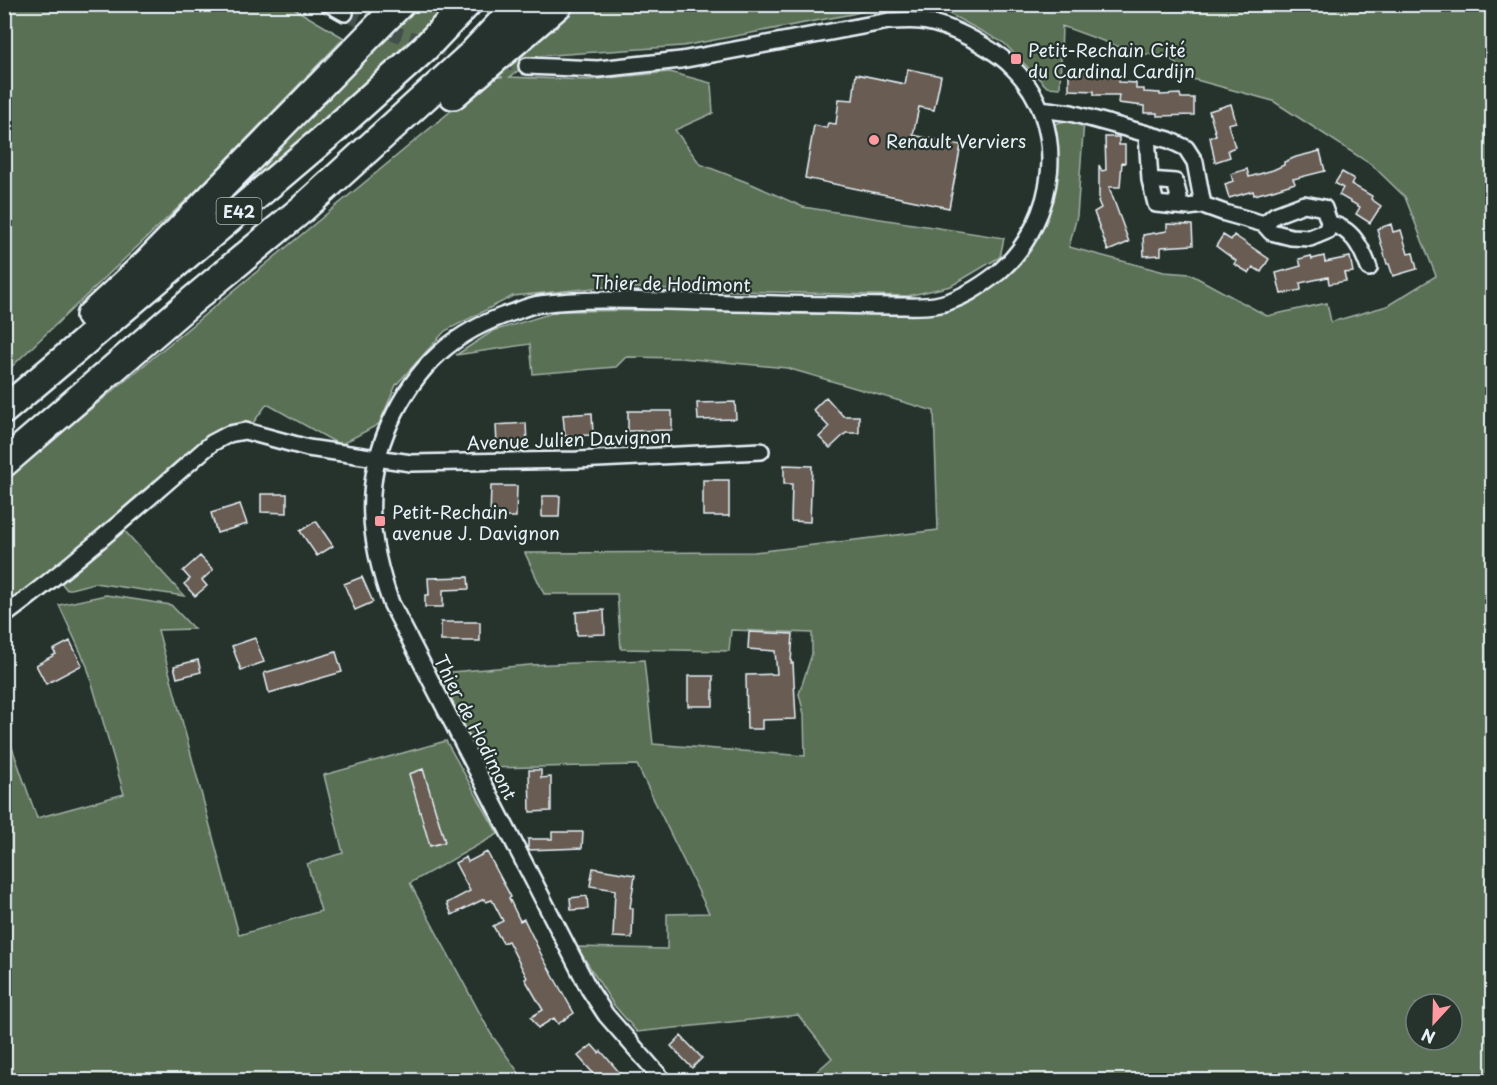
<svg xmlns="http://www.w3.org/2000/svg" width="1497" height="1085" font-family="'Playpen Sans',sans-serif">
  <rect width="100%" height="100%" fill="#26332d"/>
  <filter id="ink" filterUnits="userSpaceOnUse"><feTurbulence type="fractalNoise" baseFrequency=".0167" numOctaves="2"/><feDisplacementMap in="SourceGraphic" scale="12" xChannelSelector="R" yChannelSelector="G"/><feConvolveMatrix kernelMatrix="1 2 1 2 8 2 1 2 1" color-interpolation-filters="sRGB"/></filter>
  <g filter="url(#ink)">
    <!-- green -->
    <path fill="#5a7054" stroke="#a1b0a6" stroke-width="1.5" fill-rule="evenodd" d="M4,5H288L344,38L203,184L5,373Z
      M352,5H380L370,14Z
      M412,5H447L353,94L189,236Z
      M578,5H1492V1080H807L832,1058L798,1015L637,1032L613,1004L577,947L667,949V914L709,913L637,765L482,768L440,673L530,665L644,660L653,744L805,756L804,714L799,694L812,654V633L731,630L729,651L621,649L617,594H544L525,553L754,552L938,530L934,411L787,368L681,358L626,357L616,367L533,374L530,344L456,355L493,331L559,311L695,310L799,314H933L970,302L1019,266L1039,236L1054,200L1057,138L1055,124L1070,119L1084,121L1077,216L1069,247L1164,272L1190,274L1267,316L1327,303L1331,322L1387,306L1436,276L1405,197L1372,165L1273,101L1189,78L1168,56L1136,53L1062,26L1060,88L1047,87L1004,43L942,10L883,6L852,14L683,46L538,56L510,77L588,80L670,72L711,83L713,113L675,130L700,164L754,185L803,207L1004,238L1000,257L951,286L908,296L605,287L513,296L445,331L396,385L379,424L340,445L267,404L250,427L219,430L155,487L5,608V480L492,77H503L492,75ZM1416,1004H1452V1040H1416Z
      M122,528L184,596L94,583L67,590L59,580Z
      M106,595L171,605L194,629L158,630L239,935L321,911L307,864L343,853L324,775L446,741L498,834L410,883L491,1034L524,1080H5L4,725L37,818L124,794L87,666L59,605Z"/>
    <!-- building -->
    <path fill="#675c53" stroke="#e8f1f8" stroke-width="1.5" d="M908,69L941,76L934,110L919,107L913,135L961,145L949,208L805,178L814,125L826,128L828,123L836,124L839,99L853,100L856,74L905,84Z
      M1069,69L1119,72V82L1136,83V89H1144V92L1160,93V95L1180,94L1181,98H1194V115L1157,116V113H1144V106L1118,103L1119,95H1094V91L1069,90Z
      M1231,104L1236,122L1228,124L1235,147L1228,150L1230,157L1215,162L1210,137L1216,135L1209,111Z
      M1105,137H1119V145H1125V163L1122,162L1120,187H1109L1129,242L1108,251L1094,212L1101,208L1098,201L1099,200V165L1102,171L1106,170Z
      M1320,151L1325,171L1293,179L1295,183L1273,190L1254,195L1253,191L1229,198L1225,184L1233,181L1231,174L1247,169L1249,177L1273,170L1284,165V162L1296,157Z
      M1342,172L1354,179L1351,184L1372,196L1371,199L1381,206L1370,223L1356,214L1360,207L1339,195L1343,188L1335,183Z
      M1167,224L1192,225L1193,245L1161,247V255L1144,256L1143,235L1167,231Z
      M1391,224L1393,232L1401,230L1408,254L1413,253L1417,269L1393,276L1389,264H1387L1377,229Z
      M1223,235L1231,240L1234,235L1269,259L1261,272L1253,267L1249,273L1234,264L1236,261L1216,246Z
      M1311,256L1312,259L1324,256L1325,262L1350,257L1353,272L1344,273L1346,281L1329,284L1328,277L1300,283L1301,290L1281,294L1276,273L1301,266L1299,259Z
      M826,397L843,416H859V433H846L830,448L819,437L829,427L813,410Z
      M735,402L736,419L698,420L697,403Z
      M628,411H672V430L628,431Z
      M592,413L593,435L565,436L563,415Z
      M526,423L527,444L497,445L496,425Z
      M784,465L812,466L810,522L791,521L792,484H784Z
      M703,480H729V516H703Z
      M491,486H517L516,517H490Z
      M261,494H287V513L261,512Z
      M542,496H560L559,517H542Z
      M240,504L247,524L217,533L211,513Z
      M316,521L333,546L317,556L300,531Z
      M200,556L213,570L202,580L207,586L195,596L184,584L190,579L183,571Z
      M362,577L373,602L355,610L344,584Z
      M468,577L469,589L443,590V607H425V595H429L428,578Z
      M604,610L605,634L577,635L576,612Z
      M441,622H480V641H441Z
      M749,632L793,634L791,663H793L796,719L762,720V729H747L746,675L777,674L775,651L748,649Z
      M255,638L264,662L241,670L232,646Z
      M70,641L82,665L46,684L36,665L56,654L53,650Z
      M336,652L342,672L269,693L264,673Z
      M198,660L201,672L177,678L174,666Z
      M688,676H713V706H688Z
      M423,769L445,842L430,846L409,774Z
      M529,770H541V778L551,777V811L530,812Z
      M552,832H583L582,848L528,850V839H552Z
      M487,852L511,897L509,898L520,921L524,919L543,958L574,1013L558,1024L554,1018L538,1028L531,1017L543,1010L525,979L527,978L508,941L503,943L493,926L503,921L492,900L486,902L484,899L452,915L447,903L470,891L455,863L466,857L468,862Z
      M593,868L635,875L630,908H633L632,938L613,937L615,890L590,886Z
      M587,896L588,909L571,910L570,898Z
      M681,1036L702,1058L692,1068L671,1046Z
      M592,1045L599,1053L601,1051L626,1080H599L578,1056Z"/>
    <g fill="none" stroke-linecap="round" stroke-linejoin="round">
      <!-- minor-tunnel -->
      <path stroke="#43504b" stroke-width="15" stroke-dasharray="15 8" stroke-linecap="butt" d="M345,13C404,40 464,56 527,66"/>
      <!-- minor casing -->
      <g stroke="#e8f1f8" stroke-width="20">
        <path id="minor" d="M329,4L345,13
          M527,66L598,69L681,60L889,21C900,21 911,20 921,21C938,23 957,31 972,39C986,47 999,54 1010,65C1071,122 1058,220 999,272C980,287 959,301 935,305C922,307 907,306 894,306C829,305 764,304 699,302C646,301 592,297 540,304C531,305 522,309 514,312C454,331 416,366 390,423C362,484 369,542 391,603L589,989L606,1015L663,1080
          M1040,109L1071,113L1169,140L1186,148L1195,162L1203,205L1225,213L1264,224L1271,232L1291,237L1310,238L1327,231L1329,222L1324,208L1304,204L1275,215L1264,224
          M1147,135L1150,180L1156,204L1188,207L1203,205
          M1150,180L1175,182L1179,197L1173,206
          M1329,224C1352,227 1362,249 1369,268
          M4,616C77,562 144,502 212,443L229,434L245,431L308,448L411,463L577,460L761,451"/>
      </g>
      <!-- motorway casing -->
      <g stroke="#e8f1f8" stroke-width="32">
        <path id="motorway" d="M453,95L559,4
          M90,316L147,263L400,4
          M4,410L334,130L424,49L467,4
          M4,463L194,299L301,210L471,55L519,4"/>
      </g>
      <!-- minor -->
      <use href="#minor" stroke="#26332d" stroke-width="15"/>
      <!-- motorway -->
      <use href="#motorway" stroke="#26332d" stroke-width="27"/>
    </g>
  </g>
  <!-- markers -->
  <g fill="#ff9aa2" stroke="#26332d" stroke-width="2">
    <rect x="1010" y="53" width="12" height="12" rx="3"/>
    <circle cx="874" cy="140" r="6"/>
    <rect x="374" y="515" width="12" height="12" rx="3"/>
  </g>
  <g text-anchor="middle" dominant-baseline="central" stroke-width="4.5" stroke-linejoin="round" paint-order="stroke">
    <!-- shield labels -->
    <rect fill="#26332d" stroke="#aeb8bb" stroke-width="1.5" x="216.5" y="198" width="45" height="26" rx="4.5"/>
    <g font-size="16" font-weight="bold" fill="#e8f1f8">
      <text x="239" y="211">E42</text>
    </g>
    <!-- poi labels -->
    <g font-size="18" fill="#e8f1f8" stroke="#26332d" text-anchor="start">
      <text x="1028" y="49">Petit-Rechain Cité<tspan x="1028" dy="21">du Cardinal Cardijn</tspan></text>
      <text x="886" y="140">Renault Verviers</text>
      <text x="392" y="511">Petit-Rechain<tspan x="392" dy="21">avenue J. Davignon</tspan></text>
    </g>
    <!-- street labels -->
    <g font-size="18" fill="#e8f1f8" stroke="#26332d">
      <text transform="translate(671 283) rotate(1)">Thier de Hodimont</text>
      <text transform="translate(569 439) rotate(-2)">Avenue Julien Davignon</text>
      <text transform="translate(476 727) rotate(63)">Thier de Hodimont</text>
    </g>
  </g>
  <!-- margin -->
  <rect width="1497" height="1085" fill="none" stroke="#26332d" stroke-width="24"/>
  <rect x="12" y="12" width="1473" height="1061" fill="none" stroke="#e8f1f8" stroke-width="2" filter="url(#ink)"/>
  <!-- north arrow -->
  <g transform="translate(1434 1022) rotate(202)"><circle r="28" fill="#26332d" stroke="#747f7e" stroke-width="1.5"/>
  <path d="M0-4.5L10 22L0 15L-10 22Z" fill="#ff9aa2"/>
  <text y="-9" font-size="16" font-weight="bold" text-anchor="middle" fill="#e8f1f8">N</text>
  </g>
</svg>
